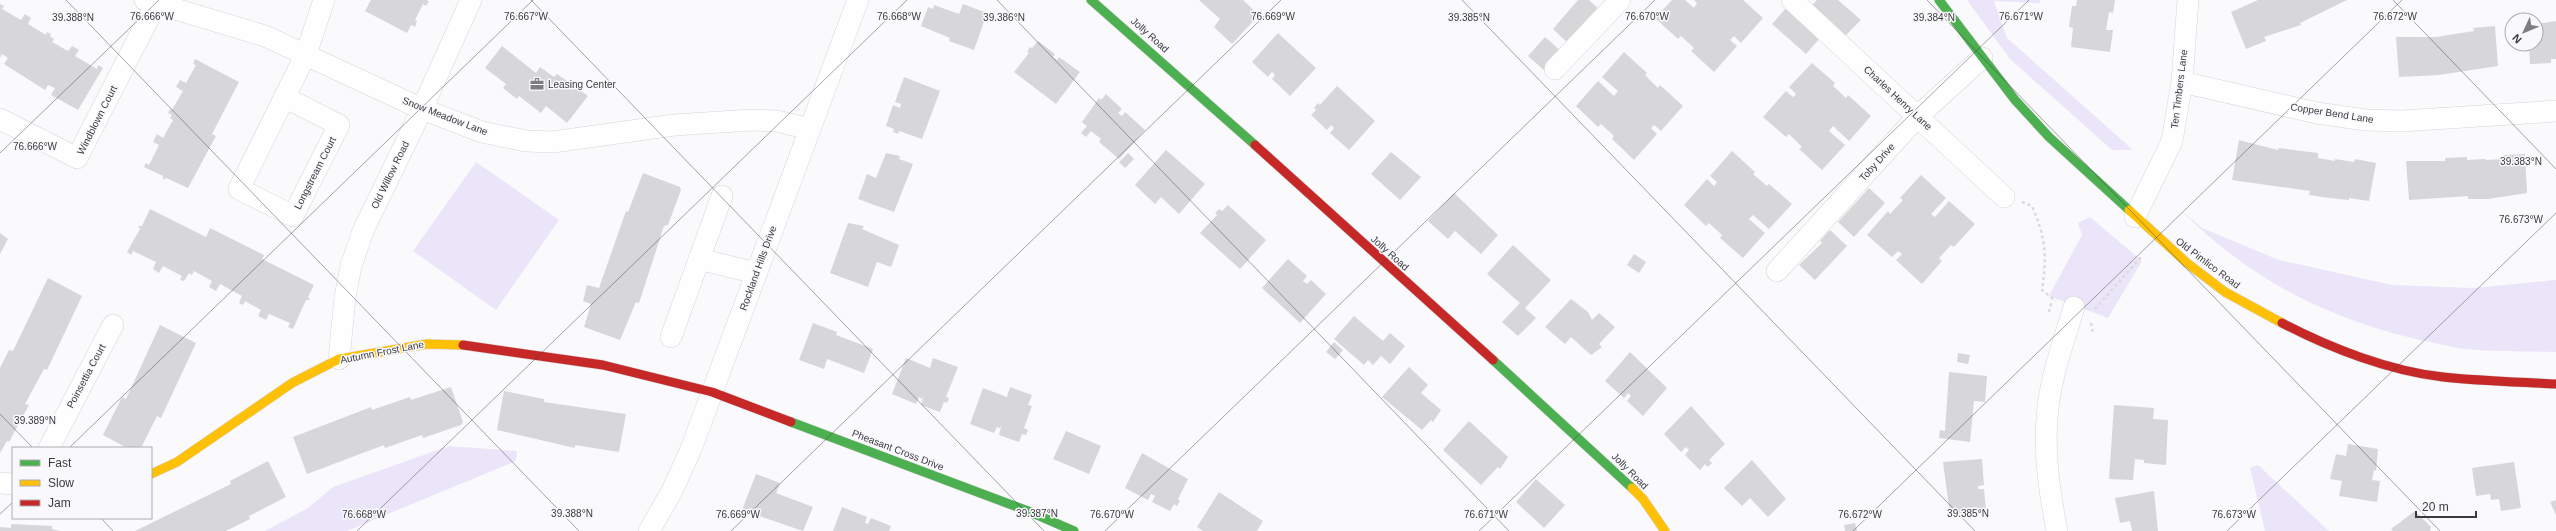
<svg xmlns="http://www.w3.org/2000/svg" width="2556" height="531" font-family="Helvetica,sans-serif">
  <rect width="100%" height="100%" fill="#faf9fc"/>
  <!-- green -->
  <path fill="#ebe5f9" d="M1967,0H2040V3L1994,1L2007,38L2133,150H2112L2010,59Z
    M476,162L559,220L496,310L413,251Z
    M2182,211L2202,228L2279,260L2392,285L2473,288L2556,280V352C2526,351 2495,352 2465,349C2455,348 2445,345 2435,343C2339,325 2250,281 2182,211Z
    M2090,217L2142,261L2108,318L2049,296L2082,235L2078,223Z
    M449,446L517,451L516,461L347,531H265L308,508L333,487Z
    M2258,465L2329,531H2265L2250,468Z"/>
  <!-- building -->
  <path fill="#d7d6d9" d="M371,0H426L429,1L426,6L423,4L415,20L417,21L415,27L411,25L407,33L365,11Z
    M1199,0H1243L1259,15L1232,44L1214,27L1220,19Z
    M1578,0H1589L1600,10L1569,44L1553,29Z
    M1672,0H1685L1694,8L1697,3L1694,0H1743L1763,18L1741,43L1734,36L1730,40L1737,46L1714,72L1691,51L1694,48L1681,36L1678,39L1655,18Z
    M1817,0H1838L1861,20L1845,36L1811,6Z
    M2077,0H2115L2113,13L2109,12L2106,30H2113L2110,52L2071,47L2073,28L2069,27L2072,6H2076Z
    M2258,0H2347L2300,23L2301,25L2264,37L2266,41L2246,49L2231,12Z
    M0,4L4,6L2,9L21,20L25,14L31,18L28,24L46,35L47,32L51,34L50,36L54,39L52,42L68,51L72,46L79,50L75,56L97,69L98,65L103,68L78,110L51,95L55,88L48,85L45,90L4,64L8,58L2,54L0,58Z
    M963,4L987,13L974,50L949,41L950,38L921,26L928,7L933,9L934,5L959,14Z
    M1787,7L1821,37L1806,54L1772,24Z
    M2556,21V59H2551V63L2530,64L2529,44H2536V24Z
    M2495,26L2498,66L2439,75L2399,77L2396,37H2436L2474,31L2473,28Z
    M1278,33L1316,68L1290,96L1272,79L1275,75L1272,72L1268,77L1252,62Z
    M1545,37L1562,52L1545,71L1528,56Z
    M1038,41L1055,54L1053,57L1057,60L1059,57L1080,72L1056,104L1014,72L1029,53L1027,52L1030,47L1032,48Z
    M502,46L536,73L540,67L554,77L557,74L588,96L567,123L546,106L541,113L519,96L517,99L503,88L506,84L485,68Z
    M1624,52L1647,73L1645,75L1658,88L1660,85L1683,106L1661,131L1654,125L1651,128L1657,134L1634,160L1612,139L1614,136L1601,124L1598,127L1576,106L1598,81L1614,96L1618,91L1602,77Z
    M195,59L239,82L212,134L216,136L188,188L166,178L163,180V176L144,167L146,163L149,165L159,145L153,142L157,134L163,138L173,120L170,118L172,115L168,113L170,109L172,110L183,91L176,87L180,80L186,83L196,65L193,64Z
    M1812,63L1835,83L1833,86L1846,98L1848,95L1871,116L1849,141L1833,126L1829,131L1845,145L1822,170L1799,149L1802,147L1789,134L1786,137L1763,117L1786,91L1793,97L1796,94L1789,87Z
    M904,77L940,91L922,139L899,131L898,134L893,132L894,129L886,126L893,105L900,108L901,104L895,102Z
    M1337,86L1375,121L1349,150L1330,133L1334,128L1331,125L1327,130L1311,115L1316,110L1314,108L1318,103L1320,105Z
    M1106,94L1122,109L1118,113L1122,116L1125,112L1145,130L1119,159L1099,142L1101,139L1091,131L1086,137L1081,133L1087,126L1082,122L1099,98L1101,100Z
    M2239,140L2278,150L2279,148L2318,153V158L2335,161V159L2354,162L2355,159L2376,163L2369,201L2349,198V200L2329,198L2309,195L2310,191L2232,180Z
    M1166,150L1205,184L1179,214L1161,197L1155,204L1135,185Z
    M1732,151L1755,172L1753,174L1767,186L1769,184L1792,204L1769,229L1753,215L1749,219L1765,233L1743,258L1720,238L1722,235L1709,223L1706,226L1684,205L1707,179L1714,186L1717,182L1710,176Z
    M1391,152L1421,177L1400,200L1371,174Z
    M886,153L900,156L899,159L913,164L894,212L858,199L867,174L876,178Z
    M1128,153L1134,159L1125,168L1119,162Z
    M2525,154L2527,193L2488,199H2468V196L2409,200L2406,161H2445V158L2467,157V160L2485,159L2486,160L2504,159V155Z
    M643,173L680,187L681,190L668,225L664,226L639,303L636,302L620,340L584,327L591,304L583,301L587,285L599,288L626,211L628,212Z
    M1921,175L1946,198L1931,214L1935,217L1949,201L1975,224L1954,247L1951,245L1939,258L1942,261L1922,284L1896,260L1902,254L1898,251L1892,257L1867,235L1888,211L1890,214L1903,200L1900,198Z
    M1869,188L1885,203L1854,237L1838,222Z
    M1454,193L1498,235L1481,254L1455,231L1448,239L1428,221Z
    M1228,205L1266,240L1240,269L1200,233L1217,215L1215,213L1219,209L1222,211Z
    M150,209L206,237L210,228L264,255L262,259L314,285L308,297L310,300H306L293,329L288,327L290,323L269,314L266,320L258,316L261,310L245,301L243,305L239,303L242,296L220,284L216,291L209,287L212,281L194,271L192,275L189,273L184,281L180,280L182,276L163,266L159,273L153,269L156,262L133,251L131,255L127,252L140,229L138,226H142Z
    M848,223L864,226L862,229L899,245L891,267L877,262L868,287L830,273Z
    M1830,230L1847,246L1815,280L1799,265L1822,243L1820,241Z
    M0,233L8,239L0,254Z
    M1513,245L1551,280L1525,308L1536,318L1518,336L1502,322L1520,303L1487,274Z
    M1634,254L1646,262L1639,273L1627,265Z
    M1288,259L1307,276L1303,281L1307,284L1311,280L1326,294L1300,323L1262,288Z
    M48,278L82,296L47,370L44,369L25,404L29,405L9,442L7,441L0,453V368L9,350L13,351Z
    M1571,299L1588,312L1592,320L1599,313L1615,327L1599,344L1602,347L1591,355L1571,337L1565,344L1545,327Z
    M1354,316L1383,341L1390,333L1405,346L1390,364L1381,356L1373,365L1368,360L1364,365L1334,339Z
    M813,323L837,332L836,335L873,349L864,373L827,359L824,369L799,360Z
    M160,325L196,343L161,418L157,416L141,448H127L103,435L122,397L126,399Z
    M1334,342L1343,350L1335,359L1326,352Z
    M1630,352L1667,388L1643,416L1627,401L1631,396L1628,393L1624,398L1605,381Z
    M1958,353L1970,355L1968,364L1957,362Z
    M906,358L930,368L933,358L958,367L946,397L949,398L947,403L944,402L940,412L921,405L924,394L922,399L919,397L916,404L892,394Z
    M1409,367L1428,385L1421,393L1441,410L1433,422L1431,420L1422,430L1382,397Z
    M1949,372L1987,376L1985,402L1974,401L1970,442L1939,438L1940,430L1945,431Z
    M451,387L463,422L461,425L423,438L422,435L385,448L384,445L307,474L293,437L371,407L372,410L410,397L411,400Z
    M1010,387L1032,395L1028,405L1032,406L1024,428L1028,430L1026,435L1022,434L1019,442L999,435L1002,423L1000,428L997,427L994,433L970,424L983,388L1007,397Z
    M504,391L544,399V402L626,414L619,452L575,445V448L497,430Z
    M2114,405L2154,408L2153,419L2168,420L2166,465L2144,463V460L2135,459L2133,480L2109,479Z
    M1691,406L1725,444L1709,460L1712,463L1708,467L1705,464L1700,470L1685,455L1689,450L1686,447L1681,452L1664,434Z
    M1469,421L1508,457L1500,469L1498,467L1481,485L1443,450Z
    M1066,431L1101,446L1089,474L1053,459Z
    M2348,444L2378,449L2376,471L2374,470L2372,480L2380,481L2377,502L2339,496L2342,481L2330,479L2336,454L2346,456Z
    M1142,453L1188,479L1178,499L1180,501L1177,506L1174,504L1170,511L1152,502L1155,496L1151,494L1148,500L1125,488Z
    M1982,459L1984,485L1978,486V489H1984L1986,511H1979V515L1973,516V512L1950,514L1943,462Z
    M1752,460L1786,499L1768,517L1750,498L1742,506L1724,488Z
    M268,461L286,497L249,516L250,519L226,531H135L231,484L230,481Z
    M2514,462L2521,508L2501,511L2499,499L2491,500L2490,494L2476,496L2472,468Z
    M756,474L780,483L776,493L813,507L803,531L742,510Z
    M1536,479L1565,505L1544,528L1516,502Z
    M2154,491L2158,531H2132L2130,521L2120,523L2115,498Z
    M1219,492L1263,521L1257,531H1203L1197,527Z
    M2556,500V515L2550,502Z
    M842,507L867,517L865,523L868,524L871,518L891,526L889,531H833Z
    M2415,511L2431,527L2430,531H2393L2391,529Z
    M1855,523L1857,531H1845L1844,525Z
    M11,524L52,526V529L60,531H0V527L11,528Z"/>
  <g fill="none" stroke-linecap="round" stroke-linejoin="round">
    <!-- street casing -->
    <g stroke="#d6d5d7" stroke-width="22">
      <path id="street" d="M145,0L265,36L422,109L482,132L526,141L553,142L674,125L752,120L777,121L810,129
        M1792,0L2004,197
        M1555,69L1620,0
        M2182,82L2317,113L2366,120L2402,121L2556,111
        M284,97L339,125L293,216L239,189L306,54L324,0
        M0,119L77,158L156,4
        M2135,217L2172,141L2182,82L2188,0
        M699,259L756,273
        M1777,271L1918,116L1982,58
        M671,337L722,196
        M339,359L345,297L351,266L363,231L422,109L471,0
        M49,448L113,325
        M0,483L13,484
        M649,531L672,491L691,449L858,0
        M2057,531C2050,494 2044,457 2047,419C2049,381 2063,344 2074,307"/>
    </g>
    <!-- fast casing -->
    <g stroke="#d6d5d7" stroke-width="10">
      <path id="fast" d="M1091,0L1255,145
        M1939,0L2015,100L2049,137L2129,210
        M1493,360L1632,488
        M791,422L1028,511L1074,531"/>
    </g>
    <!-- slow casing -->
    <g stroke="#d6d5d7" stroke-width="10">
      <path id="slow" d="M2129,210L2187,263L2225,292L2282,323
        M151,474L177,462L292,383L339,359L427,344L463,345
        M1632,488L1643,499L1665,531"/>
    </g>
    <!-- jam casing -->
    <g stroke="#d6d5d7" stroke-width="10">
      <path id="jam" d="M1255,145L1493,360
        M2282,323C2330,348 2389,371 2443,377C2480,381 2519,382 2556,384
        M463,345L603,365L712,392L791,422"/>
    </g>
    <!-- path -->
    <path stroke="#dbdadb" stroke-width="2.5" stroke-dasharray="3 3" stroke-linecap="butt" d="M2022,202L2032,206C2046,239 2047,254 2042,290L2056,301
      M2095,309L2142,256
      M2049,312L2052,300
      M2091,323L2093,333"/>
    <!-- street -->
    <use href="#street" stroke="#fefeff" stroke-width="21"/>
    <!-- fast -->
    <use href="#fast" stroke="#4caf50" stroke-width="9"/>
    <!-- slow -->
    <use href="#slow" stroke="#ffc107" stroke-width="9"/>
    <!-- jam -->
    <use href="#jam" stroke="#c62828" stroke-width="9"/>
  </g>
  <!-- ticks -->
  <path fill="none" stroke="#3b3a3c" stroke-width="1" stroke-opacity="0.45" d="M66,0L579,531M531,0L1044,531M997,0L1509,531M1462,0L1975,531M1927,0L2440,531M2393,0L2556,169M0,153L159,0M0,414L33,448M69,448L533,0M0,514L13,502M101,518L113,531M357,531L907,0M731,531L1281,0M1105,531L1655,0M1479,531L2029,0M1853,531L2402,0M2227,531L2556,213"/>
  <!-- icons -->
  <defs>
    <g id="office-bare" transform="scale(1.08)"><path d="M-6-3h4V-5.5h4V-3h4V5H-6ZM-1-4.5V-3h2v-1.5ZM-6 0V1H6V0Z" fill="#7e7d7f" stroke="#f9f8fd" stroke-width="2.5" paint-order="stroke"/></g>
  </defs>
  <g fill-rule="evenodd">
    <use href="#office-bare" x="537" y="84"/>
  </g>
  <g text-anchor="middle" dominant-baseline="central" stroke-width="3" stroke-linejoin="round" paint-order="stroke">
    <!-- street labels -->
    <g font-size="10" fill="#3b3a3c" stroke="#f9f8fd">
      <text transform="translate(1150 35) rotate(42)">Jolly Road</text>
      <text transform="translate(2179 89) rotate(-83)">Ten Timbers Lane</text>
      <text transform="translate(1898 98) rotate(43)">Charles Henry Lane</text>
      <text transform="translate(2332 113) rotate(9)">Copper Bend Lane</text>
      <text transform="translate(445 116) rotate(21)">Snow Meadow Lane</text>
      <text transform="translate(97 120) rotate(-63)">Windblown Court</text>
      <text transform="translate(1877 162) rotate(-48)">Toby Drive</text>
      <text transform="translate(315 173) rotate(-63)">Longstream Court</text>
      <text transform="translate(390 175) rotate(-64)">Old Willow Road</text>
      <text transform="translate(1390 253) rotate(42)">Jolly Road</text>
      <text transform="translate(2208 263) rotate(37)">Old Pimlico Road</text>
      <text transform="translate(758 268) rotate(-70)">Rockland Hills Drive</text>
      <text transform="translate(382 352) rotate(-11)">Autumn Frost Lane</text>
      <text transform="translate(86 376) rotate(-62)">Poinsettia Court</text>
      <text transform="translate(898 450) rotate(21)">Pheasant Cross Drive</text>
      <text transform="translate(1630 471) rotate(45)">Jolly Road</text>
    </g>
    <!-- poi labels -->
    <g font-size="10" fill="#3b3a3c" stroke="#f9f8fd" text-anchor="start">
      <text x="548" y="84">Leasing Center</text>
    </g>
  </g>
  <g font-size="10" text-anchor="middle" fill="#3b3a3c" stroke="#f9f8fd" stroke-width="3" stroke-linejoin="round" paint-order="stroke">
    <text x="1647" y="20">76.670°W</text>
    <text x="152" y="20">76.666°W</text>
    <text x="526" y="20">76.667°W</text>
    <text x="899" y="20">76.668°W</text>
    <text x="1273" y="20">76.669°W</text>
    <text x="2021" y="20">76.671°W</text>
    <text x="2395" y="20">76.672°W</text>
    <text x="73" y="21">39.388°N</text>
    <text x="1004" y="21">39.386°N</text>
    <text x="1469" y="21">39.385°N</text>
    <text x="1934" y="21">39.384°N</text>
    <text x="35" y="150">76.666°W</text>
    <text x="2521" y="165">39.383°N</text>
    <text x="2521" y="223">76.673°W</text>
    <text x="35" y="424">39.389°N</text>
    <text x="572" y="517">39.388°N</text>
    <text x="1037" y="517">39.387°N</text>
    <text x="1968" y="517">39.385°N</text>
    <text x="364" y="518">76.668°W</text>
    <text x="738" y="518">76.669°W</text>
    <text x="1112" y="518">76.670°W</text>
    <text x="1486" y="518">76.671°W</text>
    <text x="1860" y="518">76.672°W</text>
    <text x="2234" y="518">76.673°W</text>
  </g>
  <!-- legend -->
  <rect x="12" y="447" width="140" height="72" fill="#f9f8fd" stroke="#adacb0"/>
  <rect x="20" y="460" width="20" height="6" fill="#4caf50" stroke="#adacb0"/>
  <text x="48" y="467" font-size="12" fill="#3b3a3c">Fast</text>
  <rect x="20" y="480" width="20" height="6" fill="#ffc107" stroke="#adacb0"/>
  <text x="48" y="487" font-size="12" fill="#3b3a3c">Slow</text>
  <rect x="20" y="500" width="20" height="6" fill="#c62828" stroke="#adacb0"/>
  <text x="48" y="507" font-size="12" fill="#3b3a3c">Jam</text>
  <!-- north arrow -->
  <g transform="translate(2524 32) rotate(226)"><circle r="19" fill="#f9f8fd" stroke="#adacb0"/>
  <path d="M0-3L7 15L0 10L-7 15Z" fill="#7e7d7f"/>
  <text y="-6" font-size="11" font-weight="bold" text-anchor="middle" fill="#3b3a3c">N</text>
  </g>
  <!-- scale -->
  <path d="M2416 511v6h60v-6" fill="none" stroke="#3b3a3c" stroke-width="2"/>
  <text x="2422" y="511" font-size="12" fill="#3b3a3c" stroke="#f9f8fd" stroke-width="3" paint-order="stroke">20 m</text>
</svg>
